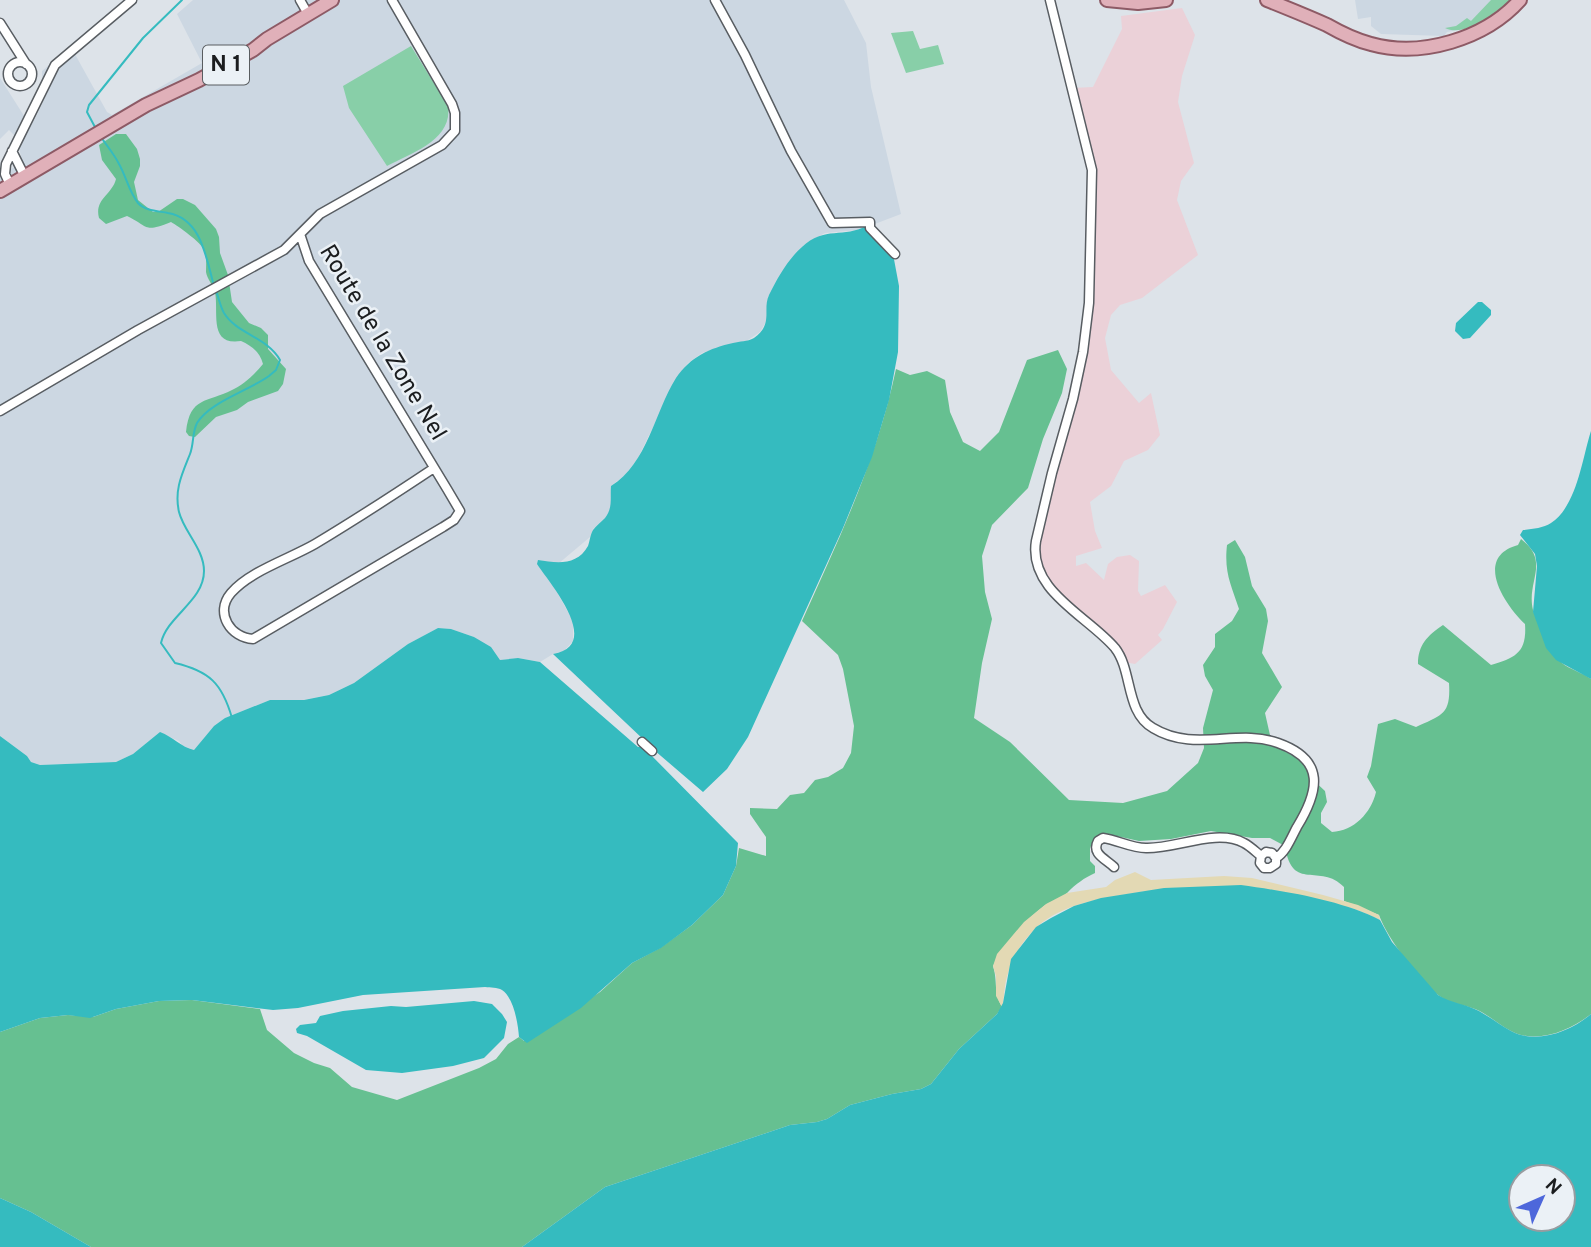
<svg xmlns="http://www.w3.org/2000/svg" width="1591" height="1247" font-family="Overpass,sans-serif">
  <rect width="100%" height="100%" fill="#dde3e9"/>
  <!-- built -->
  <path fill="#ccd7e2" d="M193,0H844L866,43L871,87L901,214L859,230L825,233L807,243L791,259L768,297L767,320L760,332L745,342L734,343L702,353L688,363L677,378L637,460L625,475L611,486V507L608,515L593,529L590,537L558,564L539,560L573,621V641L564,651L553,654L540,662L518,658L500,660L494,652L474,637L451,629L438,628L408,644L354,683L329,695L304,700H270L225,718L210,731L194,750L183,746L179,741L160,733L133,754L116,762L40,765L31,762L27,756L0,736V175L22,163L19,146L37,115L49,89L42,78V71L71,47L107,112L112,115L202,63L177,14Z
    M1355,0H1513L1489,20L1477,26L1447,32L1444,36L1381,34L1371,26V17L1358,19Z
    M0,78L26,119L17,135L15,136L9,130L0,139Z"/>
  <!-- industrial -->
  <path fill="#ebd1d8" d="M1182,8L1195,35L1182,76L1178,102L1194,163L1181,181L1177,200L1198,255L1142,298L1120,305L1111,315L1105,338L1111,370L1139,403L1151,393L1160,435L1148,450L1124,461L1111,486L1090,502L1095,531L1102,548L1076,556V566L1086,563L1104,580L1108,564L1117,557L1130,555L1139,561L1138,591L1141,596L1165,585L1177,602L1163,629L1158,635L1162,640L1135,664L1124,662L1041,575L1036,541L1083,351L1092,170L1073,88L1093,87L1122,29L1121,16Z"/>
  <!-- green -->
  <path fill="#88cfa8" d="M1491,0H1511C1496,13 1465,38 1445,28L1456,26L1467,18L1471,21Z
    M913,31L920,49L938,45L944,64L906,73L891,33Z
    M411,46L448,106C453,140 411,153 387,166L349,108L343,86Z"/>
  <!-- forest -->
  <path fill="#66c091" d="M116,134H126L137,149L140,159V166L134,182L138,200L153,212H158L177,199H183L195,205L216,229L219,237L220,253L228,275L232,302L249,323L261,328L268,335V349L286,369L283,384L278,391L248,402L237,410L216,417L195,437L189,436L186,432C190,396 207,403 232,390C243,385 255,374 263,364C260,352 252,346 241,341C208,346 219,312 215,292C213,285 207,279 206,272C206,265 207,257 204,250C202,243 178,226 171,222C143,233 150,227 127,216L106,224L99,218C94,199 112,195 116,179L102,160L99,145Z
    M1058,350L1067,369L1062,393L1043,439L1028,488L992,525L982,556L985,592L992,619L982,663L974,718L1010,742L1069,800L1123,803L1167,791L1198,763L1204,748L1203,728L1213,690L1205,676L1203,665L1215,647V634L1232,621L1239,609C1231,584 1224,573 1227,545L1235,540L1245,557L1252,586L1266,609L1268,621L1262,653L1282,687L1265,713L1272,744L1302,761L1310,777L1325,791L1327,802L1321,813V823L1332,832C1354,831 1371,813 1376,792L1367,777L1371,766L1378,724L1395,719L1416,727C1442,715 1451,715 1449,683L1418,664C1418,645 1427,636 1443,625L1491,665C1516,658 1527,652 1525,624C1503,603 1474,557 1518,545L1521,539C1551,562 1526,581 1533,610C1534,616 1557,658 1562,663C1569,669 1583,673 1591,679V1014C1571,1030 1537,1045 1511,1031C1499,1025 1488,1014 1475,1009C1465,1005 1454,1004 1444,999C1423,987 1387,938 1379,915L1344,901V887C1320,862 1292,893 1285,846L1270,838H1252L1211,831L1171,839L1139,841L1103,833L1095,837L1090,848V861L1095,866V873C1084,878 1076,884 1068,892C1062,899 1051,901 1044,906C1023,922 1005,943 993,966C998,982 993,991 1002,1007L997,1014L959,1049L931,1084L921,1089L892,1094L850,1105L827,1119L817,1122L790,1125L605,1187L522,1247H91L31,1212L0,1198V1032L40,1018L68,1015L93,1017L116,1009L159,1001L192,1000L260,1009L267,1030L294,1053L314,1063L330,1068L352,1087L397,1100L479,1068L496,1059L508,1044L519,1037L524,1041L600,992L632,963L660,948L692,925L723,895L736,866L739,848L766,856V837L750,814V808L777,809L790,795L804,793L815,780L828,777L843,768L851,753L854,726L843,669L838,655L802,621C839,539 877,459 896,369L910,375L927,371L945,380L950,412L963,442L980,451L999,432L1027,360Z"/>
  <!-- sand -->
  <path fill="#e3d9b4" d="M1135,872L1151,880L1224,876L1252,878L1323,895L1358,905L1379,915L1380,920C1361,910 1340,905 1319,900C1253,885 1189,883 1122,895C1092,900 1056,907 1034,930C1018,946 1009,964 1005,986C1004,993 1004,1000 1002,1007L996,996V976L993,966L997,954L1024,922L1046,904L1067,893L1106,887L1115,880Z"/>
  <!-- water -->
  <path fill="#35bbbf" fill-rule="evenodd" d="M866,226L893,254L899,286L898,352L889,400L872,457L843,528L748,737L727,769L703,792L654,750L647,751L738,843L736,866L723,895L692,925L661,948L632,963L581,1008L527,1043L519,1037C518,1024 514,998 502,990C497,987 491,988 485,987L363,995L298,1008L273,1010L192,1000L159,1001L116,1009L90,1018L68,1015L40,1018L0,1032V736L27,756L31,762L40,765L116,762L133,754L160,732C173,737 181,747 194,750L214,726L225,718L270,700H304L329,695L354,683L408,644L438,628L451,629L474,637L491,647L500,660L518,658L540,662L638,747H642L644,740L553,654C603,645 551,585 537,564L538,560C557,563 577,566 588,546C590,541 590,535 593,530C596,526 601,522 605,518C613,508 610,498 611,486C648,463 654,413 676,378C690,357 710,348 733,343C740,341 747,342 754,338C774,324 762,310 769,295C777,279 788,259 802,247C824,226 845,238 866,226Z
    M1478,302H1482L1491,310V315L1470,338L1463,339L1455,331L1456,323Z
    M1591,431V679L1556,660L1546,648L1533,612L1537,566L1535,554L1520,535L1523,530C1533,529 1543,528 1551,523C1577,506 1582,459 1591,431Z
    M1241,885C1284,891 1341,900 1380,920L1392,942L1438,995C1451,1003 1466,1004 1479,1011C1490,1017 1500,1025 1511,1031C1536,1045 1572,1031 1591,1014V1247H522L605,1187L790,1125L817,1122L827,1119L850,1105L892,1094L921,1089L931,1084L959,1049L997,1014L1003,1003L1011,959L1036,927L1051,918L1074,906L1101,898L1164,888ZM1521,1177H1563V1219H1521Z
    M474,1001L492,1004L502,1014L507,1022L504,1038L484,1058L453,1066L402,1073L366,1070L307,1036L297,1033L296,1029L300,1025L316,1023L320,1016L343,1011L391,1006L406,1007Z
    M0,1198L31,1212L91,1247H0Z"/>
  <g fill="none" stroke-linecap="round" stroke-linejoin="round">
    <!-- stream -->
    <path stroke="#35bbbf" stroke-width="2" d="M96,129L87,112L89,105L143,38L182,0
      M101,137C107,146 114,154 119,164C126,176 129,192 138,203C145,211 158,211 168,213C202,219 206,258 214,286
      M216,291C219,298 220,306 224,313C237,334 267,337 280,360L276,370L269,376C248,391 210,402 197,423C192,433 194,444 190,454C182,474 174,490 179,512C184,532 204,549 204,571C204,601 167,616 161,643L175,663C209,671 222,683 232,718"/>
    <!-- street casing -->
    <g stroke="#585d62" stroke-width="11">
      <path id="street" d="M300,0L308,14
        M392,0L452,104L455,113V131L442,145L320,214L300,234L309,261L447,489L460,511L454,520L443,527L253,639C231,638 214,613 231,593C250,571 289,559 315,544C355,520 395,494 434,468
        M715,0L745,55L791,151L832,223L870,222V228L895,254
        M1050,0L1092,170L1089,303L1083,352L1073,399L1052,473L1036,541C1028,591 1088,616 1115,648C1133,671 1125,712 1153,728C1194,753 1238,728 1278,743C1326,760 1319,791 1297,827C1291,838 1286,852 1276,858
        M0,23L26,64
        M8 74a12 12 0 1 1 24 0a12 12 0 1 1-24 0Z
        M12,151L25,177
        M10,185L5,174L6,164L55,65L132,0
        M0,411L138,330L284,250L300,234
        M642,742L652,751
        M1114,867C1106,859 1091,854 1098,841L1103,838C1118,840 1131,848 1146,848C1175,849 1217,828 1244,843C1250,846 1256,852 1261,856L1260,863L1264,868H1270L1276,864V858L1272,853L1266,852L1261,856"/>
    </g>
    <!-- primary casing -->
    <g stroke="#8d5a65" stroke-width="16">
      <path id="primary" d="M1107,0L1138,3L1166,0
        M1267,0C1287,8 1307,16 1327,25C1341,33 1355,40 1371,44C1421,58 1485,39 1520,0
        M0,191L146,105L199,80L253,50L267,39L332,0"/>
    </g>
    <!-- street -->
    <use href="#street" stroke="#fff" stroke-width="8"/>
    <!-- primary -->
    <use href="#primary" stroke="#e0b0b9" stroke-width="12"/>
  </g>
  <g text-anchor="middle" dominant-baseline="central" stroke-width="5" stroke-linejoin="round" paint-order="stroke">
    <!-- shield labels -->
    <rect fill="#ebf1f6" stroke="#595d60" stroke-width="2" x="203" y="45.5" width="46" height="39" rx="5"/>
    <g font-size="23" font-weight="bold" fill="#1b1d1f">
      <text x="226" y="65">N 1</text>
    </g>
    <!-- street labels -->
    <g font-size="24" fill="#1b1d1f" stroke="#ebf1f6">
      <text transform="translate(382 343) rotate(59)">Route de la Zone Nel</text>
    </g>
  </g>
  <!-- north arrow -->
  <g transform="translate(1542 1198) rotate(45)"><circle r="33" fill="#ebf1f6" stroke="#989ca0" stroke-width="2"/>
  <path d="M0-5L12 26L0 18L-12 26Z" fill="#4d67db"/>
  <text y="-10" font-size="19" font-weight="bold" text-anchor="middle" fill="#1b1d1f">N</text>
  </g>
</svg>
